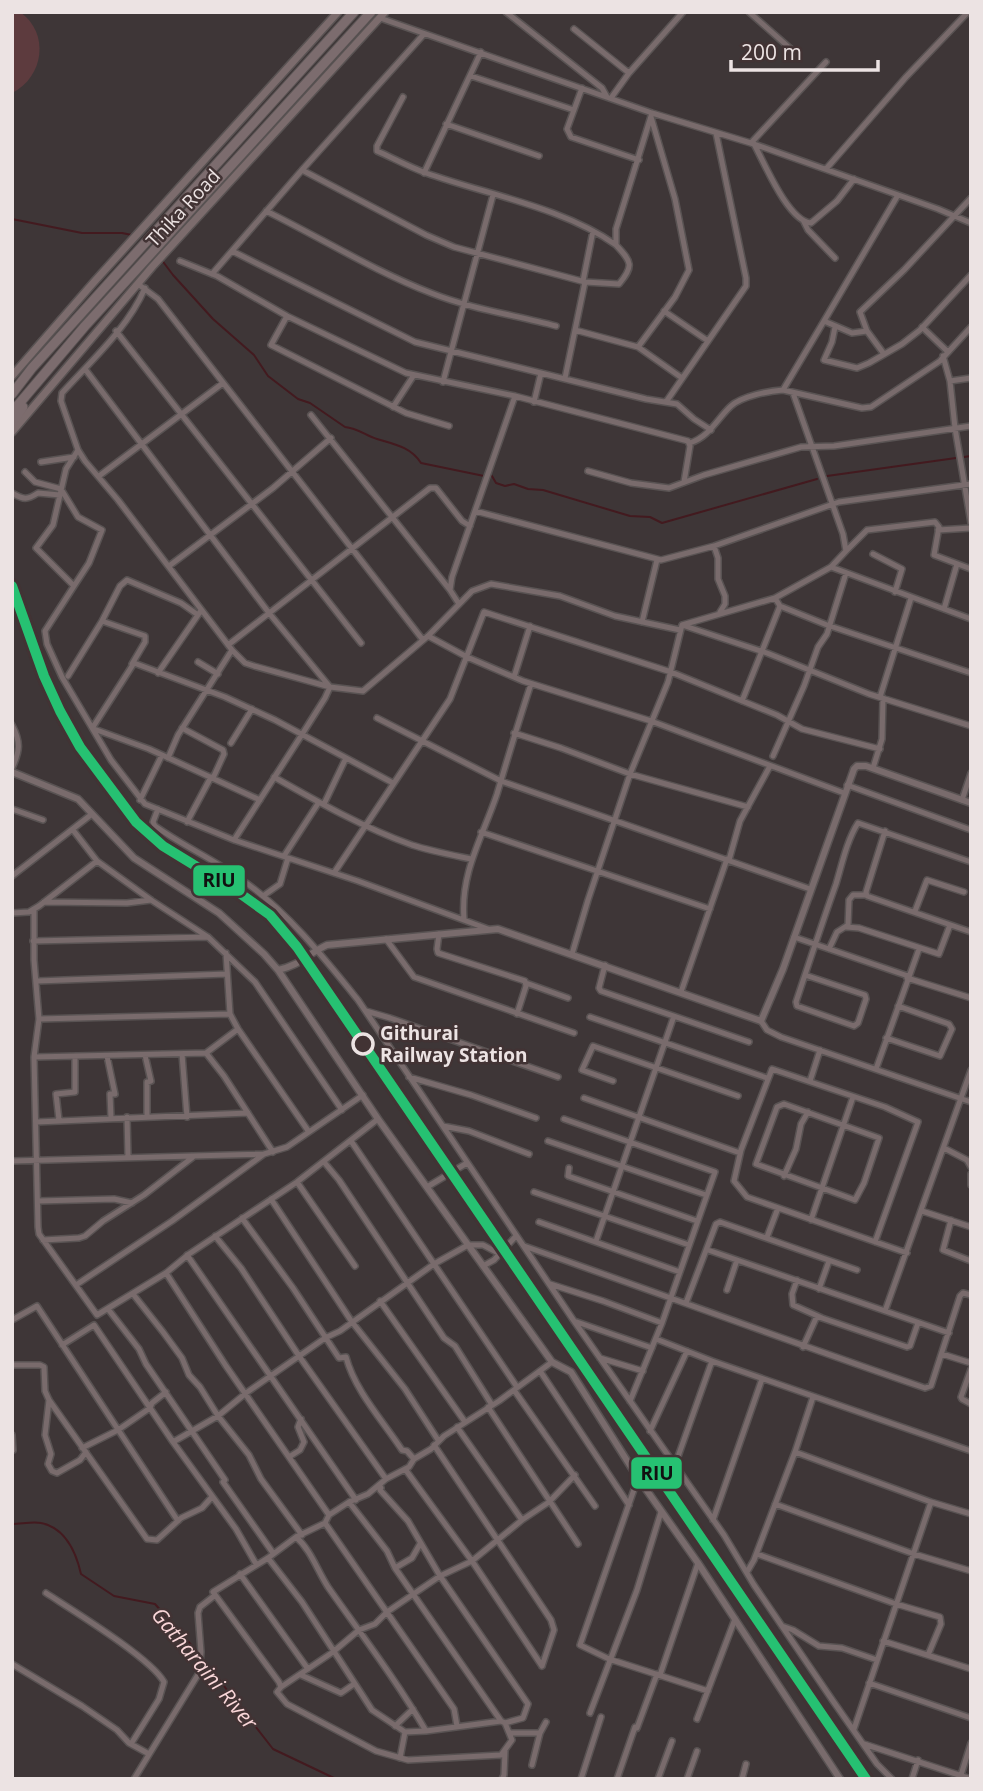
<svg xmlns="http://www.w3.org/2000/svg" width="983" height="1791" font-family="'Open Sans',sans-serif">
  <rect width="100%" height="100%" fill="#3e3637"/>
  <!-- green -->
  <path fill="#5d3b3e" d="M12,12H20C50,33 44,77 12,93Z"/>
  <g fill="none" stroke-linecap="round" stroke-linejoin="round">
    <!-- stream -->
    <path stroke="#431a1f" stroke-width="2" d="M12,219L82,233H122L132,235
      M161,259L173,275L213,319L254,355L268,376L298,399L310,403L345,427C358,428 366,436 377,439C394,444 411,447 421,463L484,476
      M964,457L971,456
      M492,476L496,483L505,486L514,484L528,489L543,490L630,516L650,517L662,523L817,479
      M827,476L956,458
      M12,1524C21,1524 33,1521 41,1523C66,1528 76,1552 81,1574L114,1596L155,1604L200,1655
      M203,1659L273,1749L336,1779"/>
    <!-- minor casing -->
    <g stroke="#595353" stroke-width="8">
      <path id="minor" d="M506,12L602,88L607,97
        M749,12L792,50
        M380,18L652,113L754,144L938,209L971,223
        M574,29L629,73
        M471,76L574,110
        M582,88L567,129L571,137L639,160
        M403,97L377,146V151C393,158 409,167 426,173C488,195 562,207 616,245
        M611,98L629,73L683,12
        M446,124L539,156
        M751,143L826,62
        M754,144C765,164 788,221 811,223L837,201L854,179
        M826,169L906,77L968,12
        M302,170L426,235L454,247L585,282L619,284C634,266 632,262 616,245V229L652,113
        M424,173L481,52
        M266,211C321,238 374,271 431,293C471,309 515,315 556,326
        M804,222L808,230L835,258
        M232,251L415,342L646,399L677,404L694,419L711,430
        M180,261L217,276L287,316L406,373L515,396L688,441L690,446L684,482
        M212,274L302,170L424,34
        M583,281L593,231
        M138,284L158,299L423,640
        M145,288C128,328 91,361 62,393L61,401L78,450L85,461L118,500L232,650L245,663L254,666L330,687L363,691L428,636L472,591L491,584L560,596L615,616L680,630
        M664,311L708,341
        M287,316L271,345L406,413L449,426
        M835,327L832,342L824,360L857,368L869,363L902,344L920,330L971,275
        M922,327L947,351
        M575,330L638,347L682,378
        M116,331L361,643
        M867,331L852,333L824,321L898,195
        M638,347L675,297L689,270L675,199L651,117
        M884,354L867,331L860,312L904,270L971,198
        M943,356L950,381L955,428L971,523
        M85,369L269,613L330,687L325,698L301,736L234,840
        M565,378L585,282
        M950,381L971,378
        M443,382L493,195
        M783,390L824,321
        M534,402L541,373
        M666,402L746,286V278L716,133
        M393,407L414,375
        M311,415L450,590
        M690,443C710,436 716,420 731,406C742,396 769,391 783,390L862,408L871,407L940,361L971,327
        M78,450L66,469L53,525L36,548L74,586L45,631L47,644L62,677L111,760L145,804L234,840L358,881L488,929
        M41,462L74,457
        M588,471L631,483L669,488L704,475L801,447L834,446L971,426
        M25,472L35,482L61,489L78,517L102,530L89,563L74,586
        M99,476L223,383
        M12,493C24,500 27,500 38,493L60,495
        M475,511L661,560L714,546L839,502L971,484
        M938,530L971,528
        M714,546L718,558V579L725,596V604L720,612
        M846,551L867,530L935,522L939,527L934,555L971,569
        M873,554L902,569L895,592
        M169,566L273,488L331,438
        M831,567L971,619
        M775,598L780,606L827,625L971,673
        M459,604L450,590L452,577L515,396
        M944,609L957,564
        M102,621L145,636V642L132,664
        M642,622L657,560
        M682,625L767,653L869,694L971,726
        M428,636L467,657L523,681L651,721L844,793
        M228,645L430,488H436L462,521L470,526
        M198,662L218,674
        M158,673L200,612
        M68,676L102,621L120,586L127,580L181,603L198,615
        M514,677L530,626
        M880,697L911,598
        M742,701L780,606
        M377,718L501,781L810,889
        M12,725C21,742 20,751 12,768
        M93,727L134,663L225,697L275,720L393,783
        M182,728L223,750L224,754L213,778
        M94,729L149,749L260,800
        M514,733L561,748L630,774L748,807
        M231,743L252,709
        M773,756L804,686L818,647L827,634L846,573
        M168,758L178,735L232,650
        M873,768L882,739L883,698
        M274,777C318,802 364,828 412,845C431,851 452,855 471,859
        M847,785L971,830
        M140,800L162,755
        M962,800L971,773
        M324,804L346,758
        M12,809L43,820
        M158,809L153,822L155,826C183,846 215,860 242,880C286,910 325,959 358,1000L574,1321L724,1535L754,1585L833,1701L877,1764L892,1779
        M187,822L211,777
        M73,830L97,861L151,900L208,937L255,982L342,1110
        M885,831L866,892L867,896L971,932
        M481,832L710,909
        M284,856L319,802
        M729,860L740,821L770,766
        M334,873L450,699L484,612L671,672L777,715L802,729L880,749
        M12,876L92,814
        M263,896L280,884L288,858
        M44,902L127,903L151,900
        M34,909V960L39,1019L34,1057L38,1227L39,1234L97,1315L166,1273L189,1254L297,1182L378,1119
        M915,911L927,880L964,892
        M12,913L29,912L39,906L97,861
        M464,919C460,873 483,836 497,794C508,757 519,720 531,684
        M846,927L859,928L939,954L950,925
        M439,934L437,949L438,953L525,981L526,986L517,1014
        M794,937L908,976
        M386,939L414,977L574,1033
        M33,941L208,937
        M829,949L837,932L848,925L849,900L853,895H866
        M226,953L230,1014L238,1029L309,1132
        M572,954L588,900L630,774L668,682L682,625L775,598L831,567L846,551L843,534L793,393
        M605,965L599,988L601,991L749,1042
        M805,975L865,995L866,999L858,1023L854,1026L797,1006L796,1002C809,963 822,923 836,884C842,864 847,840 858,823L971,862
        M907,978L971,998
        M37,981L227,974
        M526,983L568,998
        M681,992L727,859
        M366,1011L390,1018L558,1077
        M590,1017L767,1078
        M39,1019L230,1014
        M761,1021L767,1030L781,1037L971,1102
        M886,1038L940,1056L952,1029L949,1024L898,1006
        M206,1053L238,1029
        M182,1054L187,1117
        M145,1055L151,1081L147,1082V1117
        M107,1056L115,1094H110L111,1118
        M34,1057L206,1053L224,1076L273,1152
        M876,1069L919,949
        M409,1077L471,1095L536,1118
        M613,1081L582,1070L593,1046L738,1096
        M810,1081L820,1050
        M584,1098L740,1153
        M784,1104L879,1138L864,1183L855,1200L756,1164L777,1107Z
        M127,1117L128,1157
        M564,1119L715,1172L662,1323L630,1401
        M59,1120L56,1094L75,1092V1057
        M36,1122L248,1113
        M443,1126L469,1131L529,1154
        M351,1141L517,1387
        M548,1141L706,1195
        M944,1148L967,1160L971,1167
        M12,1161L264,1154L287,1147L363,1095
        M324,1162L339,1180L444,1338L455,1346L492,1405
        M569,1168L568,1176L697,1221
        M971,1174V1185
        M784,1176L796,1149L801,1124L808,1112
        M297,1182L355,1266
        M427,1187L467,1163
        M534,1192L689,1245
        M271,1199L352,1322L405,1389L438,1440
        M38,1201L114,1199L132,1203
        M922,1211L971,1227
        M242,1218L293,1288L339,1358L346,1357C355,1391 383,1421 402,1450L407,1451L414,1459
        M811,1220L853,1097
        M951,1220L943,1250L971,1261
        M539,1222L680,1272
        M215,1236L241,1268L299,1356L386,1479
        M767,1237L778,1208
        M43,1240L79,1238L85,1236L103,1221L144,1195L193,1157
        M596,1241L674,1016
        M875,1242L918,1122L885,1107L772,1069L741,1150L734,1181L747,1197L907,1253
        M524,1246C658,1293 791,1342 925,1388L931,1386L960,1296L963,1293L971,1295
        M708,1250L949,1333
        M187,1255L356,1500
        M483,1266L494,1260L516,1236
        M166,1273L226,1366L329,1515
        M797,1280L792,1294L793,1305L822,1318L907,1347L910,1346L918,1323
        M550,1284L603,1301L662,1323
        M76,1285L172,1221L264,1154
        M819,1289L829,1261
        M727,1290L737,1260
        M133,1294L163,1332L182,1358L189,1375L200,1387L218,1416L249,1455L261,1479L302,1535
        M380,1301L465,1422
        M686,1303L716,1224L720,1222L857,1270
        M108,1309L139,1349L146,1364L225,1480L223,1482L273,1553
        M885,1311L971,1070
        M12,1320L37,1306L178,1521
        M574,1321L652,1348
        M656,1339L712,1361
        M62,1345L94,1325L173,1442L218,1416L246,1393L325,1338L340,1331L434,1264L468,1245H483L500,1254
        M803,1347L817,1316
        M942,1354L971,1363
        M600,1358L643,1371
        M12,1365H40L44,1367L45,1391L49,1400L147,1539L157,1540L181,1518L202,1508L211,1498
        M971,1369L961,1397L962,1399L971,1404
        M540,1371L629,1505
        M514,1390L595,1506
        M49,1400L45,1435L51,1454L48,1464L52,1471L57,1473L80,1460L86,1452
        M488,1407L578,1544
        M457,1427L522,1520
        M650,1431L687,1351
        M12,1435L13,1450
        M173,1442L236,1529L256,1564
        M434,1445L551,1620L554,1630L542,1666
        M82,1448L118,1430L150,1408L152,1403L166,1392
        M795,1452L931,1502L971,1514
        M289,1457L300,1450L304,1442L298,1427L301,1419
        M675,1465L712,1361L971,1451
        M405,1469L472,1561L542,1666
        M638,1478L580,1645L609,1659L708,1691
        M379,1485L381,1488L380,1490L408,1521L440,1576L528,1704L523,1718L505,1723
        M349,1502L387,1551L395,1568L501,1721
        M775,1504L914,1554L971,1571
        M713,1520L762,1379
        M325,1523L454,1709L457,1726
        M296,1537C311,1550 317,1570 328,1587C361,1634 397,1681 426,1731L501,1721L505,1723L512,1740L501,1755L408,1760L376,1751L287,1704L277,1692L281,1687L279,1682L213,1592L268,1558L296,1537L325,1523L329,1515L349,1502L368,1494L386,1479L409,1467L414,1459L431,1449L444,1436L499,1401L552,1362
        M757,1554L896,1604L940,1617L941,1624L928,1655
        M268,1558L302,1602L372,1710L405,1732L426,1731
        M395,1568L412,1558L420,1544
        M747,1572L754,1560L795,1452L813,1397
        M240,1574L308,1669
        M46,1593C72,1610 151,1658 164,1682L159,1699L131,1744
        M782,1626L793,1630L819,1646L842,1648L877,1660
        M883,1641L971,1669
        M12,1664L82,1706L117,1730L129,1743L149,1754
        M301,1675L341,1693L354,1684
        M660,1675L698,1563
        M869,1683L971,1718
        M281,1687L333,1652L359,1630L375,1624L387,1612L440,1576L472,1561L522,1520L549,1502L575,1475
        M590,1713L637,1590L661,1512
        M697,1719L735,1619
        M395,1726L413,1709
        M637,1728L657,1674
        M854,1729L931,1502
        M511,1733H540
        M864,1744L971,1779
        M400,1758L405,1732
        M532,1765L540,1733L546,1722
        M961,1775L971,1743
        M134,1779L199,1673L201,1652L198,1613L200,1607L214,1596
        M502,1779L504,1775L505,1751
        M581,1779L601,1717
        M617,1779L635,1727
        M658,1779L672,1741
        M687,1779L697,1751
        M742,1779L746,1764
        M912,1779L918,1760"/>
    </g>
    <!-- tertiary casing -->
    <g stroke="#595353" stroke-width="9">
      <path id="tertiary" d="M12,772L78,799L134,858L219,913L264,954L278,970L378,1119L552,1362L571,1372L638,1478L698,1563L840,1779
        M278,970C301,965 307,954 327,945L498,929L761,1021L783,969L854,769L857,766H866L971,803"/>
    </g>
    <!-- secondary casing -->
    <g stroke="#595353" stroke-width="10">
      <path id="secondary" d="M12,376L94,282L338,12
        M12,432L152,267L385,12"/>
    </g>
    <!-- trunk casing -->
    <g stroke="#595353" stroke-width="11">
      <path id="trunk" d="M12,394L32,368L354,12
        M12,412L85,326L371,12
        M12,422L23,407"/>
    </g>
    <!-- minor -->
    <use href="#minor" stroke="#796b6c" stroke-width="5"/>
    <!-- tertiary -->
    <use href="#tertiary" stroke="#796b6c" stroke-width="6"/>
    <!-- secondary -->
    <use href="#secondary" stroke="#7c6c6d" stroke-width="7"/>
    <!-- trunk -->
    <use href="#trunk" stroke="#7c6c6e" stroke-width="9"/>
    <!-- rail-1 casing -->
    <g stroke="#423334" stroke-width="16">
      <path id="rail-1" d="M12,586L44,676L60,711L80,747L136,822L163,846L238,892L270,915L297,947L866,1779"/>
    </g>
    <!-- rail-1 -->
    <use href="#rail-1" stroke="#26c172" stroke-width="10"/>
  </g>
  <!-- markers -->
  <circle fill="#423334" stroke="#ece3e3" stroke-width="3.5" cx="363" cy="1044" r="10"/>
  <g text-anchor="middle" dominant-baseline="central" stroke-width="5" stroke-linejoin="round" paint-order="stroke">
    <!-- street labels -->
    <g font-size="19" fill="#ece3e3" stroke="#423334">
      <text transform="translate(183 208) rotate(-47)">Thika Road</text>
    </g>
    <!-- stop labels -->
    <g font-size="19" font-weight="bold" fill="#ece3e3" stroke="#423334" text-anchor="start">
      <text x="380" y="1033">Githurai<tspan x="380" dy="22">Railway Station</tspan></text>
    </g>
    <!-- water labels -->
    <g font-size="21" font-style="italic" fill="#fad7d9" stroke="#423334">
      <text transform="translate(205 1668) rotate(50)">Gatharaini River</text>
    </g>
  </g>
  <g stroke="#423334" stroke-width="2.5">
    <rect x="192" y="864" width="54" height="33" rx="7" fill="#26c172"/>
    <rect x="630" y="1456" width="53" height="34" rx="7" fill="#26c172"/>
  </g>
  <g font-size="19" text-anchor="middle" font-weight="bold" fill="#111">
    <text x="219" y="887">RIU</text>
    <text x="657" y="1480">RIU</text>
  </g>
  <!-- border -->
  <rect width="983" height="1791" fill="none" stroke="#ece3e3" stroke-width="28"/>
  <!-- scale -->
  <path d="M731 60v10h147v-10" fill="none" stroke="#ece3e3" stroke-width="3.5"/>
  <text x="741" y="60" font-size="21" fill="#ece3e3" stroke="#423334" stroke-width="5" paint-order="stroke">200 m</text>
</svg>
